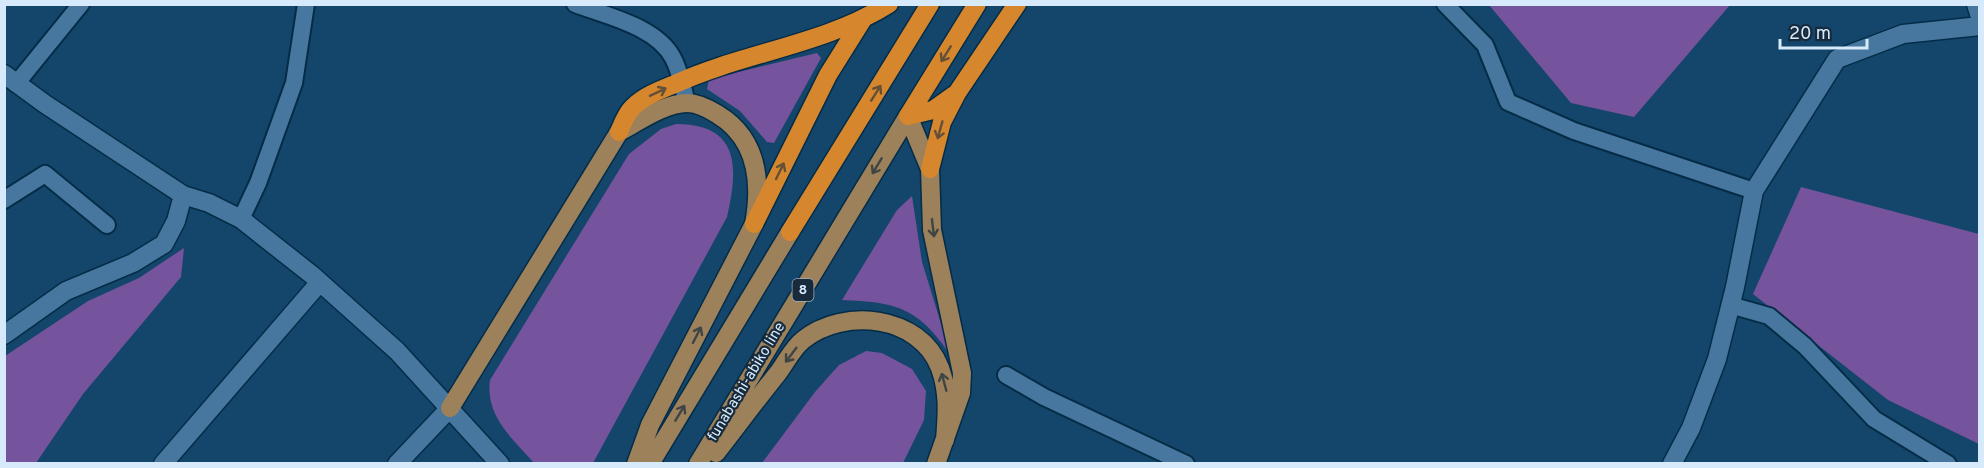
<svg xmlns="http://www.w3.org/2000/svg" width="1984" height="468" font-family="Overpass,sans-serif">
  <rect width="100%" height="100%" fill="#14466b"/>
  <!-- green -->
  <path fill="#76539d" d="M1489,5H1730L1634,117L1571,103Z
    M817,53L821,58L774,143L767,142L740,111L707,89L709,79Z
    M676,124C741,124 738,169 727,217L593,463H534C512,438 485,416 490,380L629,154L661,129Z
    M1801,187L1979,234V444L1888,400L1753,294Z
    M912,196L922,262L951,356C919,308 897,302 842,300L897,210Z
    M184,248L181,277L83,394L36,463H5V356L88,301L139,278Z
    M866,351L882,353L912,369L926,391L924,420L903,463H762L815,392L839,365Z"/>
  <g fill="none" stroke-linecap="round" stroke-linejoin="round">
    <!-- lane casing -->
    <g stroke="#042c47" stroke-width="20">
      <path id="lane" d="M575,4C606,16 656,26 673,58C680,71 683,88 687,103
        M1445,4L1485,45L1508,102L1574,131L1754,191
        M16,84L81,4
        M4,200L45,174L107,225
        M241,219L258,183L294,83L306,4
        M1730,305L1769,316L1805,346L1874,419L1948,464
        M1006,375L1044,397L1186,464"/>
    </g>
    <!-- street casing -->
    <g stroke="#042c47" stroke-width="21">
      <path id="street" d="M1976,4L1980,17
        M4,74L45,104L183,195L209,203L241,219L312,275L397,351L500,464
        M4,335L66,291L133,263L164,244L176,221L183,195
        M163,464L320,282
        M397,464L450,408
        M1672,464L1691,428L1717,359L1735,287L1754,191L1837,59L1903,34L1980,26"/>
    </g>
    <!-- primary casing -->
    <g stroke="#042c47" stroke-width="21">
      <path id="primary" d="M908,116L930,169L932,230L962,373L961,393L936,464
        M450,408L619,132C638,122 665,103 687,103C697,103 709,109 717,114C757,138 762,181 754,224L650,425L636,464
        M716,453C737,426 757,399 778,373C786,362 793,348 803,340C844,307 920,315 940,368C949,393 947,415 945,440
        M650,464L790,232
        M698,464L908,116"/>
    </g>
    <!-- highway casing -->
    <g stroke="#042c47" stroke-width="21">
      <path id="highway" d="M908,116L977,4
        M908,116L933,110L954,95
        M619,132C622,125 626,114 632,108C644,96 660,90 675,84C745,52 824,45 889,4
        M930,169L942,122L957,93L1017,4
        M754,224L828,75L863,19
        M790,232L930,4"/>
    </g>
    <!-- lane -->
    <use href="#lane" stroke="#47779f" stroke-width="16"/>
    <!-- street -->
    <use href="#street" stroke="#47779f" stroke-width="18"/>
    <!-- primary -->
    <use href="#primary" stroke="#9d815b" stroke-width="18"/>
    <!-- highway -->
    <use href="#highway" stroke="#d6872e" stroke-width="18"/>
  </g>
  <!-- one-way arrows -->
  <defs><path id="oneway-shaft" d="M-6 0H5M1.5-3L5.5 0L1.5 3" fill="none" stroke-width="1.6" stroke-linecap="round" stroke-linejoin="round" transform="scale(1.5)"/></defs>
  <g stroke="#635036">
    <use href="#oneway-shaft" transform="translate(946 54) rotate(122)"/>
    <use href="#oneway-shaft" transform="translate(658 92) rotate(-25)"/>
    <use href="#oneway-shaft" transform="translate(876 93) rotate(-58)"/>
    <use href="#oneway-shaft" transform="translate(940 130) rotate(106)"/>
    <use href="#oneway-shaft" transform="translate(780 171) rotate(-64)"/>
  </g>
  <g stroke="#3f4545">
    <use href="#oneway-shaft" transform="translate(877 166) rotate(121)"/>
    <use href="#oneway-shaft" transform="translate(933 228) rotate(83)"/>
    <use href="#oneway-shaft" transform="translate(697 335) rotate(-63)"/>
    <use href="#oneway-shaft" transform="translate(791 355) rotate(127)"/>
    <use href="#oneway-shaft" transform="translate(944 382) rotate(-105)"/>
    <use href="#oneway-shaft" transform="translate(680 413) rotate(-59)"/>
  </g>
  <g text-anchor="middle" dominant-baseline="central" stroke-width="4.5" stroke-linejoin="round" paint-order="stroke">
    <!-- shield labels -->
    <rect fill="#172b3c" stroke="#9db1c2" stroke-width="1.5" x="792.5" y="279" width="21" height="22" rx="4.5"/>
    <g font-size="14" font-weight="bold" fill="#d6eafc">
      <text x="803" y="290">8</text>
    </g>
    <!-- street labels -->
    <g font-size="15" fill="#d6eafc" stroke="#172b3c">
      <text transform="translate(747 382) rotate(-59)">funabashi-abiko line</text>
    </g>
  </g>
  <!-- border -->
  <rect width="1984" height="468" fill="none" stroke="#d6eafc" stroke-width="12"/>
  <!-- scale -->
  <path d="M1780 39v9h87v-9" fill="none" stroke="#d6eafc" stroke-width="3"/>
  <text x="1789" y="39" font-size="18" fill="#d6eafc" stroke="#172b3c" stroke-width="4.5" paint-order="stroke">20 m</text>
</svg>
